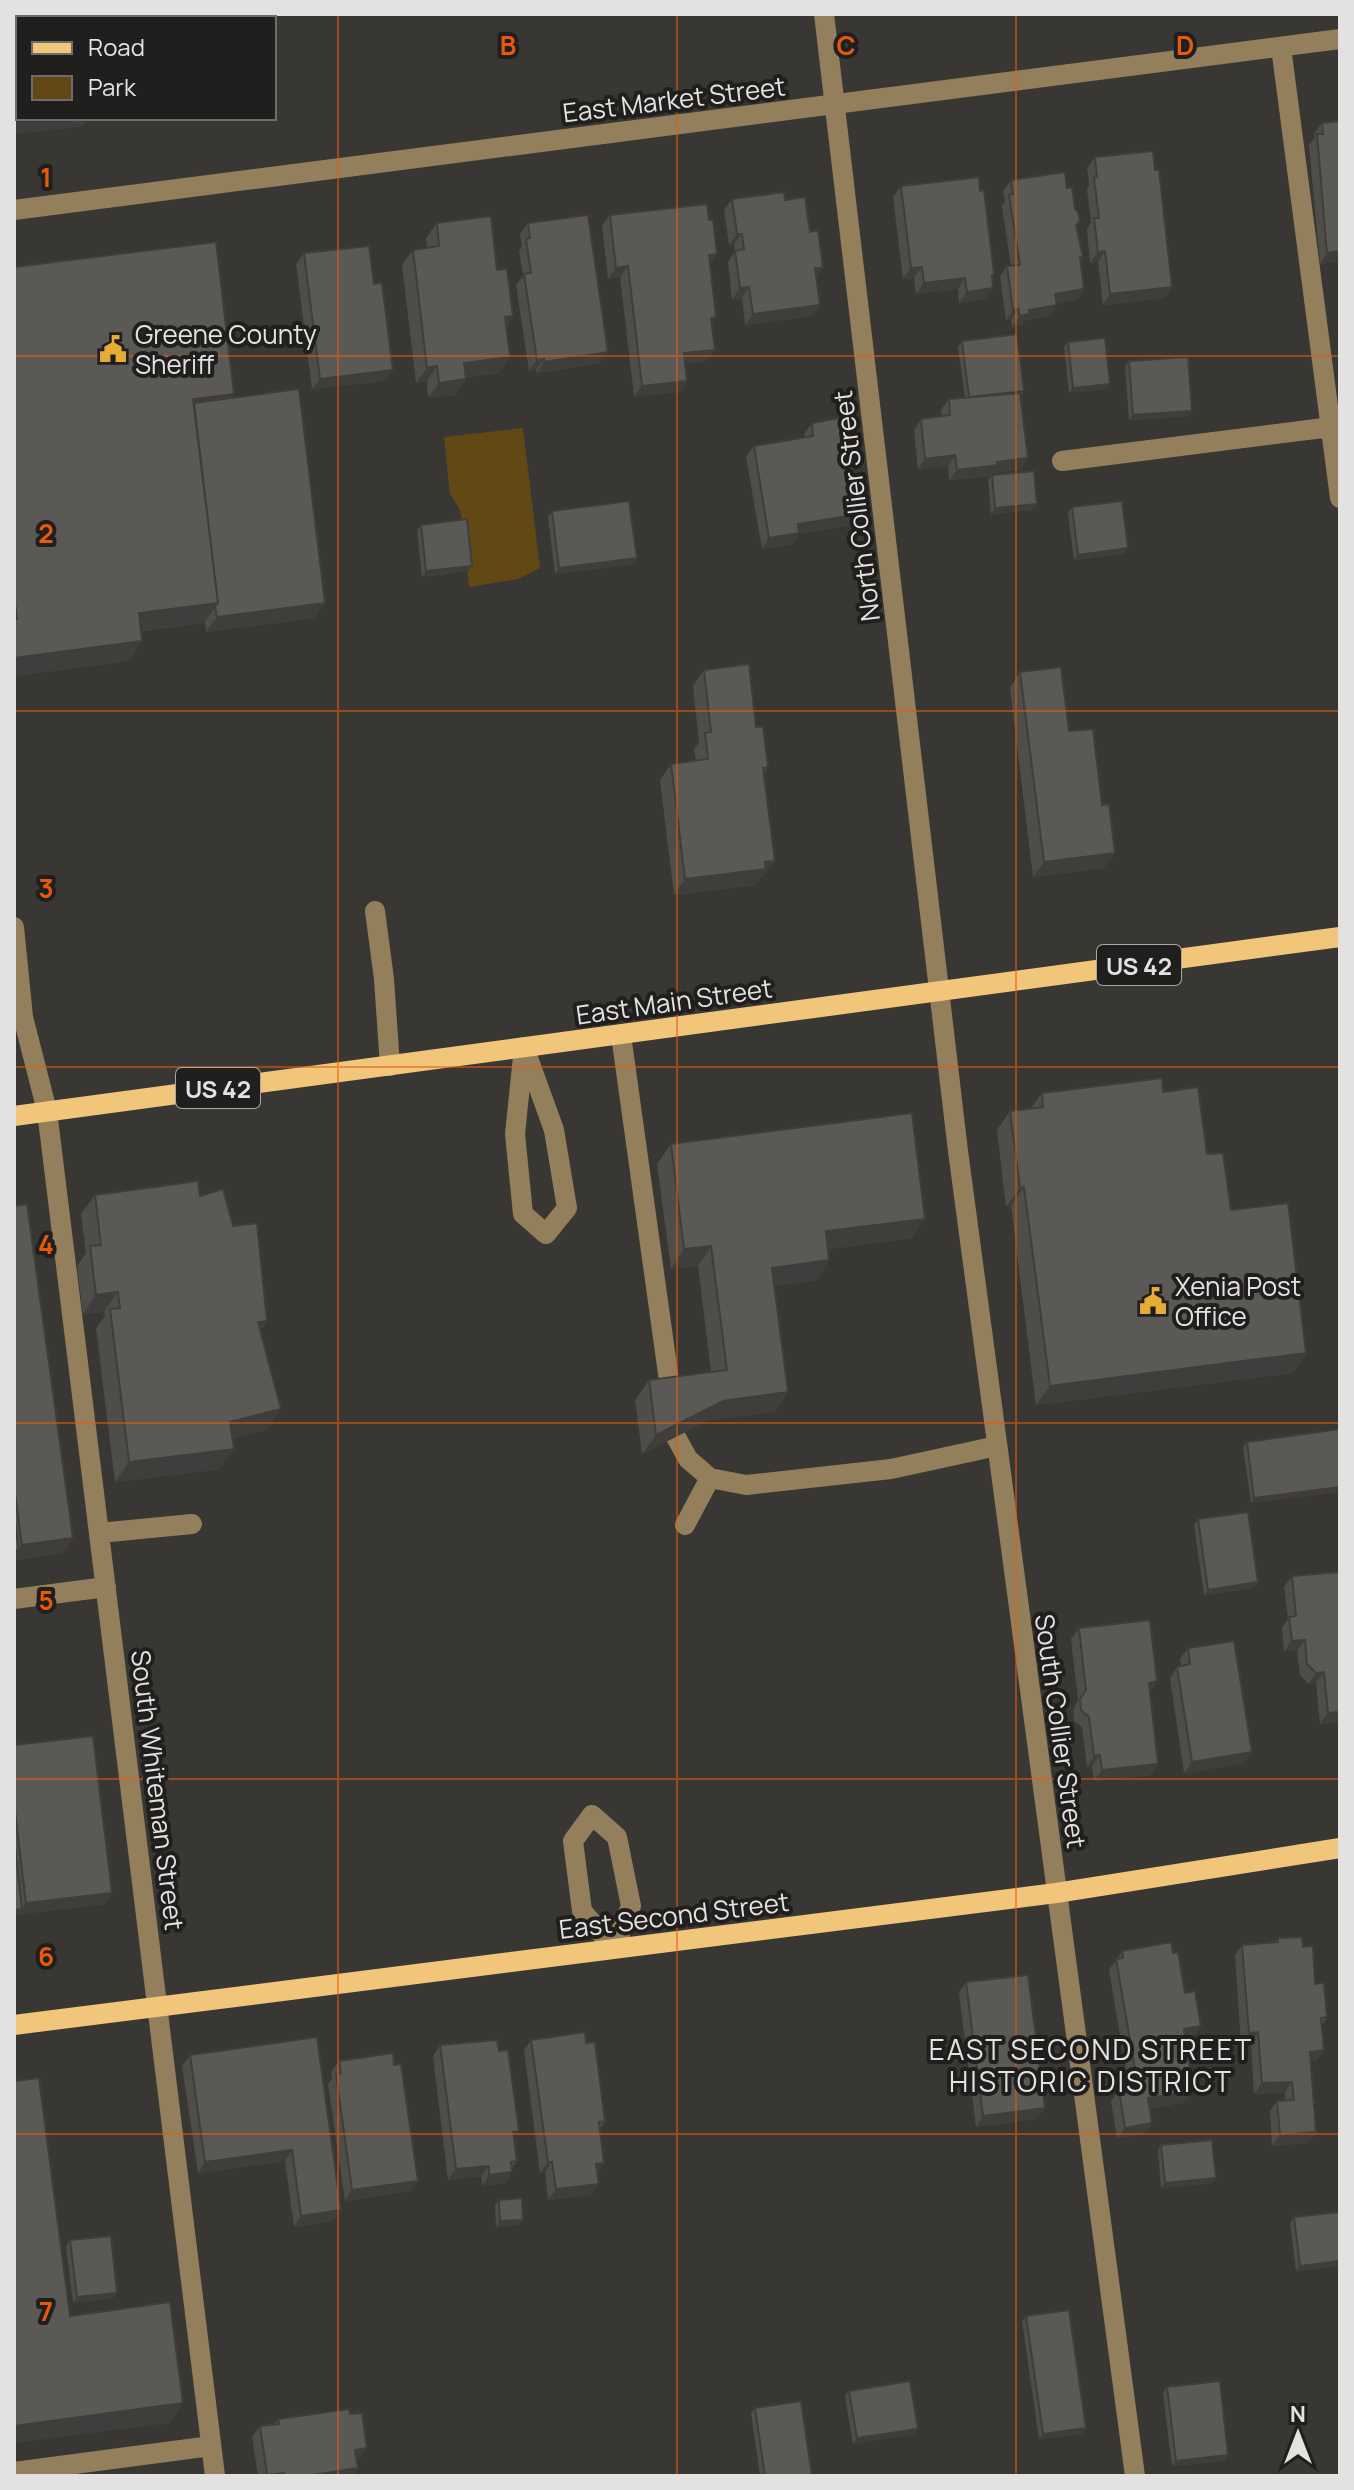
<svg xmlns="http://www.w3.org/2000/svg" width="1354" height="2490" font-family="Manrope,sans-serif">
  <rect width="100%" height="100%" fill="#393734"/>
  <!-- green -->
  <path fill="#624815" d="M523,428L540,568L518,579L469,587L463,525L460,510L450,494L444,437Z"/>
  <g fill="none" stroke-linecap="round" stroke-linejoin="round">
    <!-- minor -->
    <path stroke="#947f5c" stroke-width="20" d="M824,14L958,1151L1135,2476
      M1281,47L1340,498
      M14,210L1340,39
      M1062,461L1331,427
      M375,911L384,979L390,1066
      M14,927L23,1017L47,1111L215,2476
      M621,1035L671,1395
      M524,1047L554,1130L567,1208L546,1234L523,1214L515,1134Z
      M676,1437L688,1459L710,1478L746,1485L891,1469L997,1446
      M685,1525L710,1478
      M99,1533L192,1524
      M14,1599L106,1587
      M592,1815L617,1837L631,1906L614,1948L582,1911L573,1841Z
      M14,2472L211,2446"/>
    <!-- major -->
    <path stroke="#f1c67b" stroke-width="20" d="M14,1116L1340,937
      M14,2025L1056,1893L1340,1848"/>
  </g>
  <!-- wall -->
  <path fill="#4e4d4a" d="M1340,121V261L1320,264L1309,145L1315,137L1314,134L1322,123Z
    M1095,157L1155,170L1172,287L1165,298L1103,305L1098,262L1090,263L1087,229L1091,223L1087,189L1089,185L1087,168Z
    M1011,180L1067,188L1083,257L1080,261L1084,289L1077,300L1057,303V305L1049,316L1026,320L1022,325L1012,327L1011,320H1006L1000,277L1007,266H1011L1002,206L1005,201L1003,191Z
    M901,186L992,277L993,288L986,299L959,303L958,289L916,294L914,278L903,279L893,197Z
    M732,199L785,200L816,278L820,305L812,316L745,325L742,298L732,299L728,262L735,251L734,244L729,245L724,210Z
    M610,215L709,220L717,254L710,264L712,323L707,361L685,363L687,381L680,392L634,396L620,277L608,279L602,225Z
    M437,223L497,270L513,316L506,327L510,357L499,373L466,377V379L455,395L428,398L427,381L416,383L402,265L413,250L427,248L426,238Z
    M528,223L600,363L537,373L536,370L529,371L516,285L523,276L519,250L522,246L520,234Z
    M304,253L385,381L312,389L296,264Z
    M14,267L234,394L231,398L325,603L314,618L206,632L205,623L141,631L142,641L129,661L14,676Z
    M962,341L1024,391L1020,396V469L992,473L990,476L949,480L948,466L918,470L914,430L921,419L942,416L941,410L949,399L965,398L958,347Z
    M1068,342L1110,384L1106,389L1069,393L1064,347Z
    M1129,361L1192,411L1188,416L1129,420L1125,366Z
    M812,423L860,514L852,525L799,534L792,544L762,549L746,457L754,446L805,438L804,434Z
    M992,475L1033,510L991,514L988,480Z
    M1072,507L1128,548L1125,553L1074,560L1068,513Z
    M552,511L637,558L633,564L555,574L548,517Z
    M421,525L472,566L468,571L422,577L417,530Z
    M704,670L756,727L768,767L764,773V876L761,877L755,885L674,895L660,780L671,764L696,761L694,749L699,742L693,686Z
    M1020,672L1069,731L1102,805L1104,868L1033,877L1010,688Z
    M1163,1092L1207,1154L1231,1210L1306,1353L1293,1373L1036,1405L1011,1206L1006,1207L997,1130L1010,1111L1031,1108L1042,1093Z
    M671,1144L912,1238L828,1249L829,1260L816,1280L775,1286L788,1392L775,1412L709,1420L642,1454L635,1400L649,1380L711,1372L698,1266L671,1269L657,1164Z
    M95,1195L200,1196L233,1226L267,1321L260,1331L268,1429L233,1438L220,1469L115,1482L96,1328L105,1316L104,1312L83,1314L77,1266L86,1253L81,1214Z
    M14,1206L73,1538L63,1553L14,1560Z
    M1340,1429L1251,1503L1243,1447L1247,1442Z
    M1198,1519L1258,1582L1254,1588L1204,1595L1194,1525Z
    M1292,1576L1340,1722L1320,1724L1316,1683L1309,1684L1300,1675L1297,1651H1284L1282,1628L1288,1619L1284,1587Z
    M1079,1628L1157,1681L1150,1691L1151,1775L1094,1781L1092,1766L1087,1767L1082,1727L1074,1721L1073,1710L1078,1700L1071,1639Z
    M1188,1648L1252,1752L1244,1763L1184,1773L1170,1678L1177,1667L1181,1666L1180,1659Z
    M14,1745L112,1893L105,1904L14,1915Z
    M1278,1938L1303,1947L1327,2017L1322,2025L1324,2050L1316,2061H1311L1316,2132L1308,2143L1272,2146L1270,2111L1277,2101L1285,2100V2092L1254,2094L1251,2043L1241,2044L1235,1955L1242,1945L1275,1942Z
    M1122,1951L1173,1953L1185,1993L1201,2026L1193,2037L1185,2038V2102L1150,2108L1152,2123L1145,2134L1117,2138L1111,2101L1119,2090L1129,2088L1109,1970Z
    M966,1982L1037,2119L976,2127L959,1993Z
    M317,2037L333,2221L294,2227L285,2161L198,2173L182,2066L190,2055Z
    M531,2040L586,2043L605,2121L600,2129L604,2163L597,2173L591,2195L548,2200L545,2172L540,2173L524,2050Z
    M440,2045L514,2138L517,2161L512,2168V2172L505,2183L482,2186L481,2176L448,2180L433,2056Z
    M339,2061L418,2181L410,2191L345,2201L328,2084L332,2079L331,2072Z
    M1161,2145L1212,2183L1161,2188L1158,2150Z
    M499,2200L523,2220L519,2225L496,2227L495,2206Z
    M1340,2212V2266L1296,2271L1290,2223L1294,2217Z
    M70,2240L117,2293L113,2298L73,2303L66,2246Z
    M1026,2316L1086,2428L1082,2434L1039,2439L1022,2321Z
    M1167,2387L1224,2461L1172,2466L1163,2393Z
    M849,2391L918,2429L914,2434L853,2444L845,2396Z
    M755,2408L812,2476H760L751,2413Z
    M278,2419L359,2459H357L358,2468L353,2476H258L252,2437L260,2426L274,2424Z"/>
  <!-- shaded-wall -->
  <path fill="#403e3c" d="M32,118H89L82,127L14,134V120Z
    M737,234H742L734,244L729,245Z
    M1105,251L1098,262L1090,263L1098,252Z
    M1340,251V261L1320,264L1327,253Z
    M717,254L709,265V255Z
    M628,266L620,277L608,279L616,268Z
    M922,267L914,278L903,279L911,268Z
    M815,268H823L816,279Z
    M965,278L958,289L916,294L924,283Z
    M749,287L742,298L732,299L740,288Z
    M1172,287L1165,298L1103,305L1110,294Z
    M993,288L986,299L959,303L967,292Z
    M1084,289L1077,300L1047,305L1055,294Z
    M820,305L812,316L745,325L753,314Z
    M1057,305L1049,316L1026,320L1022,325L1012,327L1020,316L1029,310Z
    M1018,309L1011,320H1006L1013,310Z
    M513,316L502,332L505,317Z
    M715,350L707,361L677,364L684,353Z
    M608,352L600,363L537,373L544,362Z
    M510,357L499,373L453,378L464,363Z
    M544,359L536,370L529,371L537,360Z
    M437,366L427,381L416,383L427,368Z
    M393,370L385,381L312,389L320,379Z
    M466,379L455,395L428,398L439,383Z
    M687,381L680,392L634,396L642,386Z
    M1110,384L1106,389L1069,393L1073,388Z
    M234,394L220,413L190,403L193,399Z
    M1192,411L1188,416L1129,420L1133,415Z
    M955,455L948,466L918,470L925,459Z
    M1028,458L1020,469L992,473L990,476L949,480L957,470Z
    M1037,504L1033,510L991,514L995,508Z
    M860,514L852,525L799,534L792,544L762,549L769,538L798,524Z
    M1128,548L1125,553L1074,560L1078,555Z
    M637,558L633,564L555,574L559,568Z
    M472,566L468,571L422,577L426,571Z
    M218,603L204,623L125,632L139,613Z
    M325,603L314,618L206,632L217,617Z
    M142,641L129,661L14,676V658Z
    M1115,853L1104,868L1033,877L1044,862Z
    M775,861L764,876L761,877L755,885L674,895L685,879L765,862Z
    M1024,1187L1011,1206L1006,1207L1020,1188Z
    M925,1219L912,1238L812,1251L826,1231Z
    M711,1246L698,1266L671,1269L684,1249Z
    M829,1260L816,1280L759,1288L772,1268Z
    M118,1292L104,1312L83,1314L96,1295Z
    M267,1321L253,1341L258,1322Z
    M1306,1353L1293,1373L1036,1405L1050,1386Z
    M788,1392L775,1412L709,1420L642,1454L656,1435L723,1401Z
    M281,1409L268,1429L217,1442L230,1422Z
    M234,1449L220,1469L115,1482L129,1462Z
    M1340,1487V1492L1251,1503L1254,1498Z
    M73,1538L63,1553L14,1560V1550H19L22,1545Z
    M1258,1582L1254,1588L1204,1595L1208,1590Z
    M1305,1640L1297,1651H1284L1292,1641Z
    M1324,1672L1316,1683L1309,1684L1316,1673Z
    M1157,1681L1149,1692V1683Z
    M1340,1712V1722L1320,1724L1328,1713Z
    M1252,1752L1244,1763L1184,1773L1192,1762Z
    M1100,1755L1092,1766L1087,1767L1094,1756Z
    M1158,1764L1151,1775L1094,1781L1102,1770Z
    M112,1893L105,1904L14,1915V1910L22,1909L26,1903Z
    M1201,2026L1193,2037L1177,2040L1184,2029Z
    M1258,2032L1251,2043L1241,2044L1249,2033Z
    M1324,2050L1316,2061L1303,2062L1310,2052Z
    M1292,2082L1285,2092L1254,2094L1262,2083Z
    M1193,2091L1185,2102L1140,2109L1148,2098Z
    M1045,2108L1037,2119L976,2127L983,2116Z
    M1152,2123L1145,2134L1117,2138L1125,2128Z
    M1316,2132L1308,2143L1272,2146L1280,2135Z
    M292,2150L285,2161L198,2173L205,2162Z
    M548,2162H552L545,2172L540,2173Z
    M604,2163L597,2174L596,2164Z
    M489,2166L481,2176L448,2180L456,2169Z
    M512,2172L505,2183L482,2186L489,2175Z
    M1216,2178L1212,2183L1161,2188L1165,2183Z
    M418,2181L410,2191L345,2201L352,2190Z
    M599,2184L591,2195L548,2200L556,2189Z
    M341,2210L333,2221L294,2227L301,2216Z
    M523,2220L519,2225L496,2227L500,2221Z
    M1340,2261V2266L1296,2271L1300,2266Z
    M117,2293L113,2298L73,2303L77,2297Z
    M183,2403L170,2423L14,2443V2426Z
    M1086,2428L1082,2434L1039,2439L1043,2434Z
    M918,2429L914,2434L853,2444L857,2438Z
    M367,2448L359,2459L348,2461L355,2450Z
    M1228,2455L1224,2461L1172,2466L1176,2461Z
    M358,2468L353,2476H305Z
    M284,2473L282,2476H267V2475Z"/>
  <!-- building -->
  <path fill="#5b5956" stroke="#403e3c" stroke-width="2" d="M56,14H83V18H18V118H32L14,120V18Z
    M1340,121V251L1327,253L1317,134H1323L1322,123Z
    M1153,151L1155,170H1159L1172,287L1110,294L1105,251L1098,252L1094,218H1099L1094,178L1097,177L1095,157Z
    M1065,172L1067,188L1072,187L1075,209L1078,212L1080,221L1076,225L1083,257H1080L1084,289L1055,294L1057,305L1029,310V314L1020,316L1018,309L1013,310L1007,266L1020,265L1009,195L1013,194L1011,180Z
    M979,177L980,191L984,190L994,274L992,275L993,288L967,292L965,278L924,283L922,267L911,268L901,186Z
    M784,192L785,200L805,197L810,232L818,230L823,268H815L820,305L753,314L749,287L740,288L735,251L744,249L742,234H737L732,199Z
    M707,204L709,220L713,219L717,254L709,255L716,317L711,318L715,350L684,353L687,381L642,386L628,266L616,268L610,215Z
    M588,215L608,352L544,362V359L537,360L524,274L531,273L526,239L530,238L528,223Z
    M491,216L497,270L507,269L513,316L505,317L510,357L464,363L466,379L439,383L437,366L427,368L413,250L439,246L437,223Z
    M216,242L234,394L193,399L218,603L139,613L142,641L14,658V620L17,619L14,596V267Z
    M369,246L374,284L382,283L393,370L320,379L304,253Z
    M1017,334L1024,391L969,397L962,341Z
    M1105,338L1110,384L1073,388L1068,342Z
    M1188,357L1192,411L1133,415L1129,361Z
    M299,389L325,603L217,617L215,607L218,603L194,403Z
    M1020,393L1028,458L997,462L998,465L957,470L955,455L925,459L921,419L950,415L949,399Z
    M844,417L860,514L798,524L799,533L769,538L754,446L813,436L812,423Z
    M1034,471L1037,504L995,508L992,475Z
    M629,501L637,558L559,568L552,511Z
    M1122,501L1128,548L1078,555L1072,507Z
    M467,519L472,566L426,571L421,525Z
    M749,664L756,727L763,726L768,767L763,768L775,861L765,862L766,869L685,879L671,764L708,759L705,733L711,732L704,670Z
    M1061,667L1069,731L1093,729L1102,805L1109,804L1115,853L1044,862L1020,672Z
    M1162,1078L1163,1092L1198,1087L1207,1154L1223,1153L1231,1210L1288,1203L1306,1353L1050,1386L1024,1187L1020,1188L1010,1111L1043,1107L1042,1093Z
    M912,1113L925,1219L826,1231L829,1260L772,1268L788,1392L723,1401L656,1435L649,1380L727,1370L711,1246L684,1249L671,1144Z
    M198,1181L200,1196L223,1189L233,1226L257,1223L267,1321L258,1322L281,1409L230,1422L234,1449L129,1462L110,1309L120,1308L118,1292L96,1295L90,1246L101,1245L95,1195Z
    M27,1204L73,1538L22,1545L14,1486V1206Z
    M1340,1429V1487L1254,1498L1247,1442Z
    M1248,1512L1258,1582L1208,1590L1198,1519Z
    M14,1515L19,1550H14Z
    M1340,1572V1712L1328,1713L1324,1672L1316,1673L1307,1664L1305,1640L1292,1641L1289,1617L1296,1616L1292,1576Z
    M1150,1620L1157,1681L1149,1683L1158,1764L1102,1770L1100,1755L1094,1756L1089,1717L1081,1710L1080,1699L1086,1690L1079,1628Z
    M1234,1641L1252,1752L1192,1762L1177,1667L1190,1664L1188,1648Z
    M93,1736L112,1893L26,1903L14,1803V1745Z
    M14,1839L22,1909L14,1910Z
    M1302,1937L1303,1947L1313,1946L1315,1984L1324,1983L1327,2017L1321,2018L1324,2050L1310,2052L1316,2132L1280,2135L1277,2101L1294,2100L1292,2082L1262,2083L1258,2032L1249,2033L1242,1945L1278,1942V1938Z
    M1171,1942L1173,1953L1178,1952L1185,1993L1195,1991L1201,2026L1184,2029L1193,2091L1148,2098L1152,2123L1125,2128L1119,2090L1138,2086L1116,1959L1123,1958L1122,1951Z
    M1028,1975L1045,2108L983,2116L966,1982Z
    M585,2032L586,2043L595,2042L605,2121L599,2122L604,2163L596,2164L599,2184L556,2189L552,2162H548L531,2040Z
    M317,2037L341,2210L301,2216L292,2150L205,2162L190,2055Z
    M497,2040L499,2051L508,2050L519,2131L513,2132L517,2161L511,2162L512,2172L489,2175V2166L456,2169L440,2045Z
    M393,2053L394,2065L401,2064L418,2181L352,2190L336,2074L341,2073L339,2061Z
    M39,2078L70,2316L170,2302L183,2403L14,2426V2081Z
    M1212,2140L1216,2178L1165,2183L1161,2145Z
    M522,2198L523,2220L500,2221L499,2200Z
    M1340,2212V2261L1300,2266L1294,2217Z
    M111,2236L117,2293L77,2297L70,2240Z
    M1069,2310L1086,2428L1043,2434L1026,2316Z
    M910,2381L918,2429L857,2438L849,2391Z
    M1220,2381L1228,2455L1176,2461L1167,2387Z
    M801,2401L812,2476H765L755,2408Z
    M349,2409L350,2414L362,2413L367,2448L355,2450L358,2468L305,2476H285L284,2473L267,2475L260,2426L279,2424L278,2419Z"/>
  <!-- grid -->
  <path fill="none" stroke="#e8590c" stroke-width="2" stroke-opacity="0.55" d="M338,14V2476M677,14V2476M1016,14V2476M14,356H1340M14,711H1340M14,1067H1340M14,1423H1340M14,1779H1340M14,2134H1340"/>
  <!-- icons -->
  <defs>
    <g id="civic-bare" transform="scale(2.16)"><path d="M-.6-6.5H3V-4.5H.6V-3L4-1V1h2V6H-6V1h2V-1L-.6-3ZM-1.2 2.5V6h2.4V2.5Z" fill="#e7ac36" stroke="#201f1e" stroke-width="2.5" paint-order="stroke"/></g>
  </defs>
  <g fill-rule="evenodd">
    <use href="#civic-bare" x="113" y="349"/>
    <use href="#civic-bare" x="1153" y="1301"/>
  </g>
  <g text-anchor="middle" dominant-baseline="central" stroke-width="8" stroke-linejoin="round" paint-order="stroke">
    <!-- shield labels -->
    <g fill="#201f1e" stroke="#a8a8a6" stroke-width="2">
      <rect x="1097" y="945" width="84" height="40" rx="6"/>
      <rect x="176" y="1068" width="84" height="40" rx="6"/>
    </g>
    <g font-size="24" font-weight="bold" fill="#e3e2e0">
      <text x="1139" y="965">US 42</text>
      <text x="218" y="1088">US 42</text>
    </g>
    <!-- street labels -->
    <g font-size="26" fill="#e3e2e0" stroke="#201f1e">
      <text transform="translate(674 99) rotate(-7)">East Market Street</text>
      <text transform="translate(856 506) rotate(-97)">North Collier Street</text>
      <text transform="translate(674 1001) rotate(-8)">East Main Street</text>
      <text transform="translate(1061 1731) rotate(82)">South Collier Street</text>
      <text transform="translate(158 1790) rotate(83)">South Whiteman Street</text>
      <text transform="translate(674 1915) rotate(-7)">East Second Street</text>
    </g>
    <!-- poi labels -->
    <g font-size="26" fill="#e3e2e0" stroke="#201f1e" text-anchor="start">
      <text x="135" y="334">Greene County<tspan x="135" dy="30">Sheriff</tspan></text>
      <text x="1175" y="1286">Xenia Post<tspan x="1175" dy="30">Office</tspan></text>
    </g>
    <!-- neighbourhood labels -->
    <g font-size="28" letter-spacing="2" fill="#e3e2e0" stroke="#201f1e">
      <text x="1091" y="2049">EAST SECOND STREET<tspan x="1091" dy="32">HISTORIC DISTRICT</tspan></text>
    </g>
  </g>
  <g font-size="26" text-anchor="middle" font-weight="bold" fill="#e8590c" stroke="#201f1e" stroke-width="8" stroke-linejoin="round" paint-order="stroke">
    <text x="508" y="55">B</text>
    <text x="846" y="55">C</text>
    <text x="1185" y="55">D</text>
    <text x="46" y="187">1</text>
    <text x="46" y="543">2</text>
    <text x="46" y="898">3</text>
    <text x="46" y="1254">4</text>
    <text x="46" y="1610">5</text>
    <text x="46" y="1966">6</text>
    <text x="46" y="2321">7</text>
  </g>
  <!-- border -->
  <rect width="1354" height="2490" fill="none" stroke="#e3e2e0" stroke-width="32"/>
  <!-- legend -->
  <rect x="16" y="16" width="260" height="104" fill="#201f1e" stroke="#6e6d6c" stroke-width="2"/>
  <rect x="32" y="42" width="40" height="12" fill="#f1c67b" stroke="#6e6d6c" stroke-width="2"/>
  <text x="88" y="56" font-size="24" fill="#e3e2e0">Road</text>
  <rect x="32" y="76" width="40" height="24" fill="#624815" stroke="#6e6d6c" stroke-width="2"/>
  <text x="88" y="96" font-size="24" fill="#e3e2e0">Park</text>
  <!-- north arrow -->
  <g transform="translate(1298 2434)" stroke="#201f1e" stroke-width="6" paint-order="stroke">
  <path d="M0-6L14 30L0 20L-14 30Z" fill="#e3e2e0"/>
  <text y="-12" font-size="22" font-weight="bold" text-anchor="middle" fill="#e3e2e0">N</text>
  </g>
</svg>
